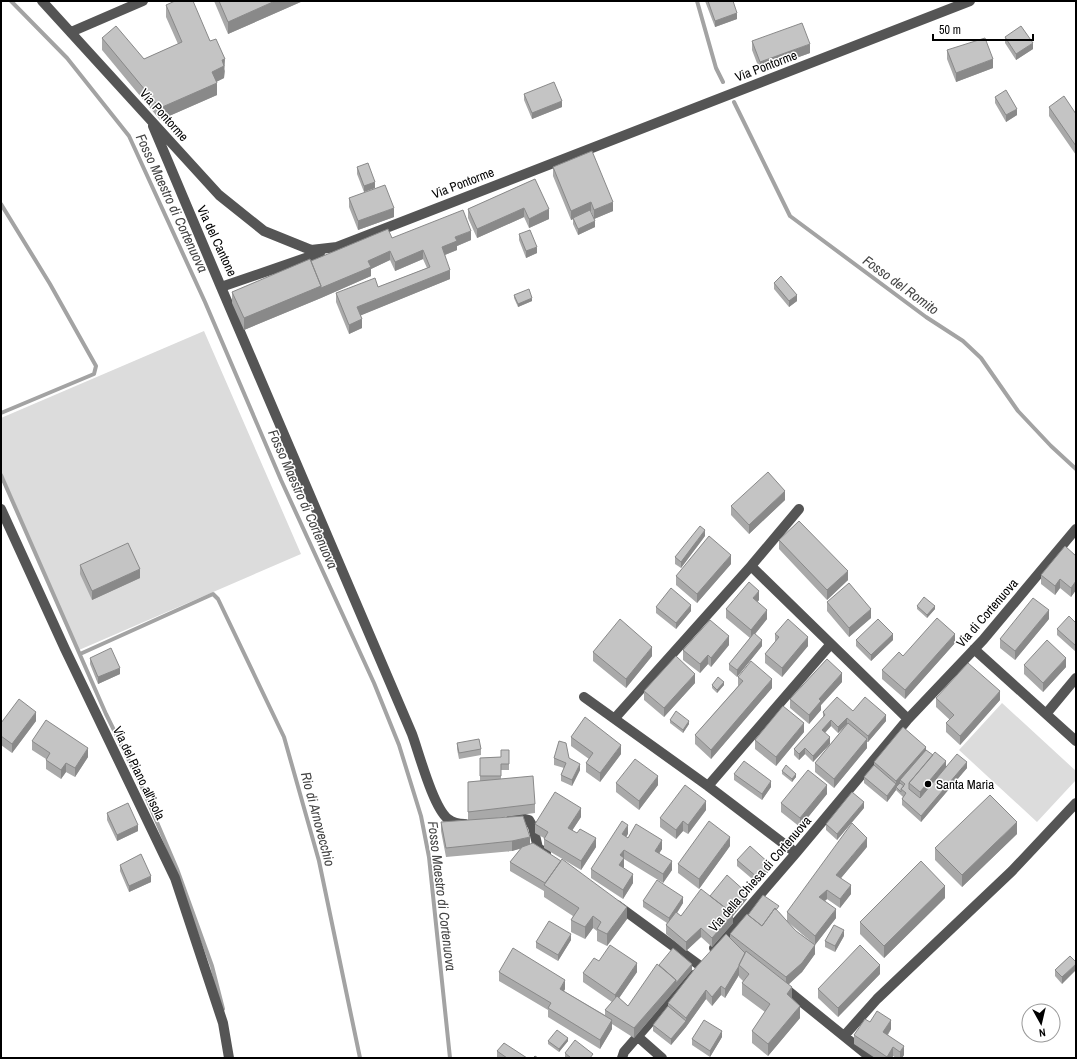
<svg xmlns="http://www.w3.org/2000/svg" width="1077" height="1059" font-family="'Archivo Narrow',sans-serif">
  <rect width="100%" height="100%" fill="#fff"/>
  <!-- green -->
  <path fill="#dcdcdc" d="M204,331L301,554L79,650L1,471V418Z
    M1002,703L1076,771V780L1037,822L959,750Z"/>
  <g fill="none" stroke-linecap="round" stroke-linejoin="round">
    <!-- stream -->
    <path stroke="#a3a3a3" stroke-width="4" d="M11,1L67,58L129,136L205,302L281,480L374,683L399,745L421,816L429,857L450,1058
      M697,1L716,68L723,82
      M734,102L790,216L926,317L963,341L981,358L1018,411L1051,446L1076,469
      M1,204L50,284L96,366L94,374L1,413
      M1,475L106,714L141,785L177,869L212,966L223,1009
      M80,654L213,594L218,599L284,737L319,861L360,1058"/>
    <!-- minor -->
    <path stroke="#555" stroke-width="10" d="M42,1L219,195L264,231L311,250L337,247L970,1
      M71,32L143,1
      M153,126L221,287L320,253
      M221,287L412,734C419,753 433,807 448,819C453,823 459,824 465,824
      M1,509L65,649L175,878L223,1023L229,1058
      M751,566L908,719
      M974,649L1076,741
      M584,697L708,786L796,853
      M1046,714L1076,678
      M615,718L751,566L799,509
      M708,786L830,645
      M511,819L521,818L529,820L533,827L538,848L546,853
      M617,905L699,965
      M714,948L796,853L908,719L983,640L1076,529
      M782,986L871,1058
      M637,1036L662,1058
      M844,1036L877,999L1012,871L1076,803
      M622,1058L624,1052L691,975"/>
  </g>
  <!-- wall -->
  <path fill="#a9a9a9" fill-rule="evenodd" d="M214,1H303L228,34Z
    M705,1H733L737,19L715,27Z
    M166,5L210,41L225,71L224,78L216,82L217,95L160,120L102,50V38L144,59L178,44L166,17Z
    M1005,37L1033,49L1016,60L1005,43Z
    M752,41L810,53L760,71L752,50Z
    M947,50L993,68L956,82L947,59Z
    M524,94L562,107L532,119L524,100Z
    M995,97L1017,115L1006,122L995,103Z
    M1049,107L1076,114V155L1049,116Z
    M357,167L375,188L364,192L357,174Z
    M553,167L613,211L594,219L591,211L590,212L595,227L578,235L573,224V219L571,220L553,176Z
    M535,179L549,219L529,228L524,217L477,238L468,218V209Z
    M349,198L394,217L358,230L349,207Z
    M519,234L537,253L526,258L519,240Z
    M392,238L471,240L457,246V250L445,255L450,279L361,315L362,328L349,334L336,302V293L378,287L427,268L423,259L395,271L390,260L371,269V276L321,298L244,330L232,303V292L311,261Z
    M774,283L797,301L789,307L774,289Z
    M514,295L532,301L518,307L514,298Z
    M785,500L749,534L731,515V506Z
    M705,536L681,568L675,564V557Z
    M779,540L848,580L827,600L779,549Z
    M1076,556V590L1071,597L1060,588L1055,595L1041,584V575Z
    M731,564L697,603L676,585V576Z
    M80,565L140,578L92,600L80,574Z
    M759,600L757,602L767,619L755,634L762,646L737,677L729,670V664L750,638L726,618V609Z
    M827,602L871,618L849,637L827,611Z
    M917,606L935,609L927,618L917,609Z
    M656,607L691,611L676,629L656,613Z
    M1049,619L1015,660L1000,648V639Z
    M1076,623V652L1057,635V629Z
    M775,634L808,646L782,677L765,663V654L775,642Z
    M856,640H893L871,661L856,646Z
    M955,643L905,699L882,679V670Z
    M729,645L711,667L708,664L700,673L683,660V650Z
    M593,652L652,656L626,688L593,661Z
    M90,658L120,674L98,684L90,664Z
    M1024,665L1066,667L1043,692L1024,674Z
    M738,677L772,688L711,759L695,744V735L738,686Z
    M842,682L821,705V710L809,724L790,708V699Z
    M695,683L664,717L644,700V691Z
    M712,685H724L717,693L712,688Z
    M936,698L1000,700L960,745L946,732V723L950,720L936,707Z
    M853,711L886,721L868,742H867V748L834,788L815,772V763L847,724L838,733L831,726L825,733L830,744L813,762L805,754L799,760L794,755V749L823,718V712Z
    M670,720L689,724L683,733L670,723Z
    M36,721L12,753L1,745V723Z
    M804,732L776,766L755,749V740Z
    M571,737L621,754L600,782L586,772V763L589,759L571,746Z
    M32,741L88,757L75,777L66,772L61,779L46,769V759L32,750Z
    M457,743L481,749V755L459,759L457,749Z
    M509,750V770H501V779L535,804V813L497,818L627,919L607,946L597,941V931L593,928L585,939L571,932V920L573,916L544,897V891L510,871V862L521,848L512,851L446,857L441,831V822L468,820V782L480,781V758L501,757Z
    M926,750L946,767L967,768L921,822L902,805V799L903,797L896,790L887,802L864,783V777L874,765V762Z
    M554,758H569L580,770L572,786L561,781V775L564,768L554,765Z
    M782,771L796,777L792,782L782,774Z
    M734,774L771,787L762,800L734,780Z
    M616,783L658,785L639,810L616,792Z
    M827,794L800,827L781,812V803Z
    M864,808L837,840L826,830V824Z
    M706,810L688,834L683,831L676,839L660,827V818Z
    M107,813L138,831L117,841L107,820Z
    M581,817L572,830L596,847L581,870L544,848V838L535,833V824Z
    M628,834L626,837L628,838L662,849L659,853L672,870L663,883L624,859V868L633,883L623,899L591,878V869Z
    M1017,834L962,887L935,860V848Z
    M730,846L699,889L678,873V864Z
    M867,847L841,878L851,894L840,908L827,899L825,901L836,918L815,945V954L802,972L788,984L792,998L800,1018L768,1056L752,1043V1031L765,1012L742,995V983L743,981L739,977V975L725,998L721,995L712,1006L706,999L686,1027L671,1045L653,1031V1025L668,1006V1003L730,939V934L748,915L779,912L787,921V912ZM788,922L803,935L813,943L796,931Z
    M737,860L770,870L757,883L737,866Z
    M120,865L151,882L129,892L120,871Z
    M710,896L747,899L733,916V923L712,947L701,937L686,951L666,934V925L667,923L643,907V901L683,903L677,913L681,916Z
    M945,898L884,958L860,934V922Z
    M844,936L835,952L825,947V941Z
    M571,940L558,961L536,948V942Z
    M1070,956L1062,984L1055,976V970Z
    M599,961L637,972L619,998L628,1006L659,965L692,970L634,1038L612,1024V1029L600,1049L548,1017V1010L499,981V972L565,989L564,991L605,1015V1010L612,1002L583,982V973Z
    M880,974L838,1017L818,998V989Z
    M870,1022L891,1029L888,1035L904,1055L902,1058H896L893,1056L892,1058H875L854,1044V1035Z
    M722,1037L710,1057L692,1045V1039Z
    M548,1041H568L559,1052L548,1044Z
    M497,1051L527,1058H499L497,1057Z
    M565,1053L593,1058H565Z"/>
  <!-- shaded-wall -->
  <path fill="#898989" d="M275,1H303L228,34V22Z
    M737,13V19L715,27V21Z
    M1033,43V49L1016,60V54Z
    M810,44V53L760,71V62Z
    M225,59L224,78L212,84V72L222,60Z
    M993,59V68L956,82V73Z
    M217,83V95L160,120V108Z
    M562,101V107L532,119V113Z
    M1017,109V115L1006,122V115Z
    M375,182V188L364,192V186Z
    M591,202V211L571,220V211Z
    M613,202V211L594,219V210Z
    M394,208V217L358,230V221Z
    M524,208V217L477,238V229Z
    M549,209V219L529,228V219Z
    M595,221V227L578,235V229Z
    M471,231V240L457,246V250L442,256V247L455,237Z
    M537,247V253L526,258V251Z
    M423,250V259L395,271V262Z
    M390,251V260L371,269V276L321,298L244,330V318L368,261Z
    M450,270V279L357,317V307Z
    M797,295V301L789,307V301Z
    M532,298V301L518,307V304Z
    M362,319V328L349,334V325Z
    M785,491V500L749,534V525Z
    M705,530V536L681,568V562Z
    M731,555V564L697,603V594Z
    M140,569V578L92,600V591Z
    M848,571V580L827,600V590Z
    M1060,579V588L1055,595V586Z
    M1076,581V590L1071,597V588Z
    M759,591V600L753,608V598Z
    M691,605V611L676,629V623Z
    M935,606V609L927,618V615Z
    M871,609V618L849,637V628Z
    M767,610V619L751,639V630Z
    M1049,610V619L1015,660V651Z
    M893,634V640L871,661V655Z
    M955,634V643L905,699V690Z
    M729,636V645L711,667V658Z
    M808,637V646L782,677V668Z
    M762,640V646L737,677V670Z
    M652,647V656L626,688V679Z
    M708,655V664L700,673V664Z
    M1066,658V667L1043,692V683Z
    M120,668V674L98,684V677Z
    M842,673V682L821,705V710L809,724V715L819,699Z
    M695,674V683L664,717V708Z
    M772,679V688L711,759V750Z
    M724,682V685L717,693V690Z
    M1000,691V700L960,745V736Z
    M36,712V721L12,753V744Z
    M886,715V721L868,742V736Z
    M847,718V724L838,733V727Z
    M831,720V726L822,736V730Z
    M689,721V724L683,733V730Z
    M804,723V732L776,766V757Z
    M830,737V744L813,762V756Z
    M867,739V748L834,788V779Z
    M621,745V754L600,782V773Z
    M926,747V756L900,780V786L896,787V790L887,802V796L896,784V781Z
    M88,748V757L75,777V768Z
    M805,748V754L799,760V754Z
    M946,761V773L920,804V792Z
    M967,762V768L921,822V816Z
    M66,763V772L61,779V770Z
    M580,764V770L572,786V780Z
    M796,774V777L792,782V779Z
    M658,776V785L639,810V801Z
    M771,781V787L762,800V794Z
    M827,785V794L800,827V818Z
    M706,801V810L688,834V825Z
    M864,802V808L837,840V834Z
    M581,808V817L568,837V828Z
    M683,821V831L676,839V830Z
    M1017,822V834L962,887V875Z
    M138,825V831L117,841V835Z
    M628,825V834L622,843V834Z
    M530,837V846L512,851V841Z
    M730,837V846L699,889V879Z
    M596,838V847L581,870V861Z
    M867,838V847L836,884V875Z
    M662,840V849L655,860V851Z
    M624,850V867L619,874L620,855Z
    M672,861V870L663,883V874Z
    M770,864V870L757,883V877Z
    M633,874V883L623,899V890Z
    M151,876V882L129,892V886Z
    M851,885V894L840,908V899Z
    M945,886V898L884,958V946Z
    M827,890V899L819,906V897Z
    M747,893V899L733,916V923L712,947V938L729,914Z
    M683,897V903L669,925V918Z
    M627,907V919L607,946V934Z
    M836,909V918L815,945V936Z
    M593,916V928L585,939V927Z
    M701,928V937L686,951V942Z
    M844,930V936L835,952V946Z
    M571,934V940L558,961V955Z
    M815,945V954L802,972L786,987V977Z
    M637,963V972L615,1004V995Z
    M692,964V970L676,989V983Z
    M1076,964V970L1062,984V977Z
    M880,965V974L838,1017V1008Z
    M739,966V975L725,998V989Z
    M565,980V989L560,998V989Z
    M676,980V989L634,1038V1028Z
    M721,986V995L712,1006V997Z
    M792,987V999L787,994Z
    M706,990V999L686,1027L671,1045V1039L686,1021V1018Z
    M800,1006V1018L768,1056V1044Z
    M612,1020V1029L600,1049V1040Z
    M891,1020V1029L883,1041V1032Z
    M722,1031V1037L710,1057V1051Z
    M568,1038V1041L559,1052V1049Z
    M904,1046V1055L902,1058H900V1052Z
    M893,1047V1056L892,1058H887V1057Z"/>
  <!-- building -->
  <path fill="#c4c4c4" stroke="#898989" d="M175,1H193L210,41L216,39L225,59L222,60L224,66L212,72L217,83L160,108L102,38L116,26L144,59L182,42L166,5Z
    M219,1H275L228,22Z
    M708,1H733L737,13L715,21Z
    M802,23L810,44L760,62L752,41Z
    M1021,26L1033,43L1016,54L1005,37Z
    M985,38L993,59L956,73L947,50Z
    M554,82L562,101L532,113L524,94Z
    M1006,90L1017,109L1006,115L995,97Z
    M1064,96L1076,114V146L1049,107Z
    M592,151L613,202L594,210L591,202L571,211L553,167Z
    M368,163L375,182L364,186L357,167Z
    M535,179L549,209L529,219L524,208L477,229L468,209Z
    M385,185L394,208L358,221L349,198Z
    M463,210L471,231L455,237L457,241L442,247L450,270L357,307L362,319L349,325L336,293L375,278L378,287L430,267L423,250L395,262L390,251L368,261L371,267L321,288V286L311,261L388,229L392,238Z
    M590,210L595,221L578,229L573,218Z
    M530,230L537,247L526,251L519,234Z
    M310,259L321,286L244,318L232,292Z
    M781,276L797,295L789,301L774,283Z
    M529,289L532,298L518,304L514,295Z
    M768,472L785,491L749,525L731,506Z
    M799,521L848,571L827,590L779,540Z
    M700,526L705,530L681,562L675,557Z
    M709,536L731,555L697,594L676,576Z
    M128,543L140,569L92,591L80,565Z
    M1065,546L1076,556V581L1071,588L1060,579L1055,586L1041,575Z
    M749,582L759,591L753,598L767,610L751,630L726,609Z
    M849,583L871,609L849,628L827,602Z
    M671,588L691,605L676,623L656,607Z
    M924,597L935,606L927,615L917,606Z
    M1033,598L1049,610L1015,651L1000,639Z
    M1069,616L1076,623V646L1057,629Z
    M937,618L955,634L905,690L882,670L899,652L903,656Z
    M620,619L652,647L626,679L593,652Z
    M788,619L808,637L782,668L765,654L779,637L775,634Z
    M878,619L893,634L871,655L856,640Z
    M710,620L729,636L711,658L708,655L700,664L683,650Z
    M754,633L762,640L737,670L729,664Z
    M1047,640L1066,658L1043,683L1024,665Z
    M111,648L120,668L98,677L90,658Z
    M676,656L695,674L664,708L644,691Z
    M827,659L842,673L819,699L821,701L809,715L790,699Z
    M751,661L772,679L711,750L695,735L743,681L738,677Z
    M968,663L1000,691L960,736L946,723L954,715L936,698Z
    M718,677L724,682L717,690L712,685Z
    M837,697L853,711L865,697L886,715L868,736L847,718L838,727L831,720L822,730L830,737L813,756L805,748L799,754L794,749L825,715L823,712Z
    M19,699L36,712L12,744L1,736V723Z
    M783,706L804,723L776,757L755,740Z
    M676,711L689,721L683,730L670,720Z
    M585,717L621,745L600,773L586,763L593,753L571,737Z
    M46,720L88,748L75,768L66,763L61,770L46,760L50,753L32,741Z
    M848,723L867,739L834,779L815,763Z
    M903,727L926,747L896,781L874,762Z
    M479,739L481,749L459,753L457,743Z
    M559,741L566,743L569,758L580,764L572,780L561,775L566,763L554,758Z
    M501,750H509V764H501V776H480V758L501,757Z
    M926,750L933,755L909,783V789L920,798L957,754L967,762L921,816L902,799L906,793L901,789L905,784L900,780Z
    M935,752L946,761L920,792L909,783Z
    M635,759L658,776L639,801L616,783Z
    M744,761L771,781L762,794L734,774Z
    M786,765L796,774L792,779L782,771Z
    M874,765L896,784L887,796L864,777Z
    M808,770L827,785L800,818L781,803Z
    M533,776L535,804L468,812V782Z
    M900,783L904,786L901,789V792L896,787Z
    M685,785L706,801L688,825L683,821L676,830L660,818Z
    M555,792L581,808L568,828L577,833L580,829L596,838L581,861L544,839L548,832L535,824Z
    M852,792L864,802L837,834L826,824Z
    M990,795L1017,822L962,875L935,848Z
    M128,803L138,825L117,835L107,813Z
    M523,816L530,837L512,841L446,848L441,822Z
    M622,821L628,825L622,834L628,838L636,824L662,840L655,851L672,861L663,874L624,850L620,855L624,858L619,865L633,874L623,890L591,869Z
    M709,821L730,837L699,879L678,864Z
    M852,823L867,838L836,875L851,885L840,899L827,890L819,897L836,909L815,936L787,912Z
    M533,843L561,861L545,883L510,862L522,847Z
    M750,846L770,864L757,877L737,860Z
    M141,854L151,876L129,886L120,865Z
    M562,859L627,907L607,934L597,929L601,922L593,916L585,927L571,920L579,908L544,885Z
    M921,861L945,886L884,946L860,922Z
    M727,875L747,893L731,912L710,896Z
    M657,880L683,897L669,918L643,901Z
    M701,889L733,914L712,938L701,928L686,942L666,925L676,912L681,916Z
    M763,895L779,906L776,910L775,908L762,926L748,915Z
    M775,908L796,931L815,945L802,963L786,977L730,934L747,914L762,926Z
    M549,921L571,934L558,955L536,942Z
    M834,925L844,930L835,946L825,941Z
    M726,934L745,953L739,965V966L725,989L721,986L712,997L706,990L686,1018L668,1003L697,966Z
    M610,945L637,963L615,995L583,973L594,958L599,961Z
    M860,945L880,965L838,1008L818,989Z
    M513,948L565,980L560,989L612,1020L600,1040L548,1008L551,1003L499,972Z
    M673,948L692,964L676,983V980L659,965Z
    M746,951L792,987L787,994L800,1006L768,1044L752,1031L770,1004L742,983L749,974L739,965Z
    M1070,956L1076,962V964L1062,977L1055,970Z
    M657,964L676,980L634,1028L605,1010L617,996L628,1006Z
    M668,1006L686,1021L671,1039L653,1025Z
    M877,1011L891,1020L883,1032L904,1046L900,1052L893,1047L887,1057L854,1035L865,1019L870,1022Z
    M704,1020L722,1031L710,1051L692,1039Z
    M557,1030L568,1038L559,1049L548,1041Z
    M575,1040L593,1054L590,1058H571L565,1053Z
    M504,1043L527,1058H507L497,1051Z
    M535,1056L538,1058H533Z"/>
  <!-- markers -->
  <circle fill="#000" stroke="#fff" stroke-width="1.5" cx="928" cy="784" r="4"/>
  <g text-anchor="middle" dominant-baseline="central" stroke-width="3" stroke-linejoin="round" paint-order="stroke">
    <!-- street labels -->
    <g font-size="13" fill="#000" stroke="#fff">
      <text transform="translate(766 66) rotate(-21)">Via Pontorme</text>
      <text transform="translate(164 115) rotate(48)">Via Pontorme</text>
      <text transform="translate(463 183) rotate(-21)">Via Pontorme</text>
      <text transform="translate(217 241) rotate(65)">Via del Cantone</text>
      <text transform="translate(987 613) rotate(-49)">Via di Cortenuova</text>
      <text transform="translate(139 773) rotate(64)">Via del Piano all'isola</text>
      <text transform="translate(760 874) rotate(-49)">Via della Chiesa di Cortenuova</text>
    </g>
    <!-- poi labels -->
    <g font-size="13" fill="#000" stroke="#fff" text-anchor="start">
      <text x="936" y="784">Santa Maria</text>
    </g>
    <!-- water labels -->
    <g font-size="14" font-style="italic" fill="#444" stroke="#fff">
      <text transform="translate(172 203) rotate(65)">Fosso Maestro di Cortenuova</text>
      <text transform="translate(901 285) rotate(36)">Fosso del Romito</text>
      <text transform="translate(303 499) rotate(66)">Fosso Maestro di Cortenuova</text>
      <text transform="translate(318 819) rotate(75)">Rio di Arnovecchio</text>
      <text transform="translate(442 896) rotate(83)">Fosso Maestro di Cortenuova</text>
    </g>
  </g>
  <!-- border -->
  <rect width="1077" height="1059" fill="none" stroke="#000000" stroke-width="4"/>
  <!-- north arrow -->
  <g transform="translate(1041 1023) rotate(172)"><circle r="19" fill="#ffffff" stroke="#999999"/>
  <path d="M0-3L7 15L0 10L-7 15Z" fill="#000000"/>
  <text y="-6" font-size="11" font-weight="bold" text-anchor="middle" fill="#000000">N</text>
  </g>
  <!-- scale -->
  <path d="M933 34v6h100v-6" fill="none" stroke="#000000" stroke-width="2"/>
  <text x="939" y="34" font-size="12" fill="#000000" stroke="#ffffff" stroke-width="3" paint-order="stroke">50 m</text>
</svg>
